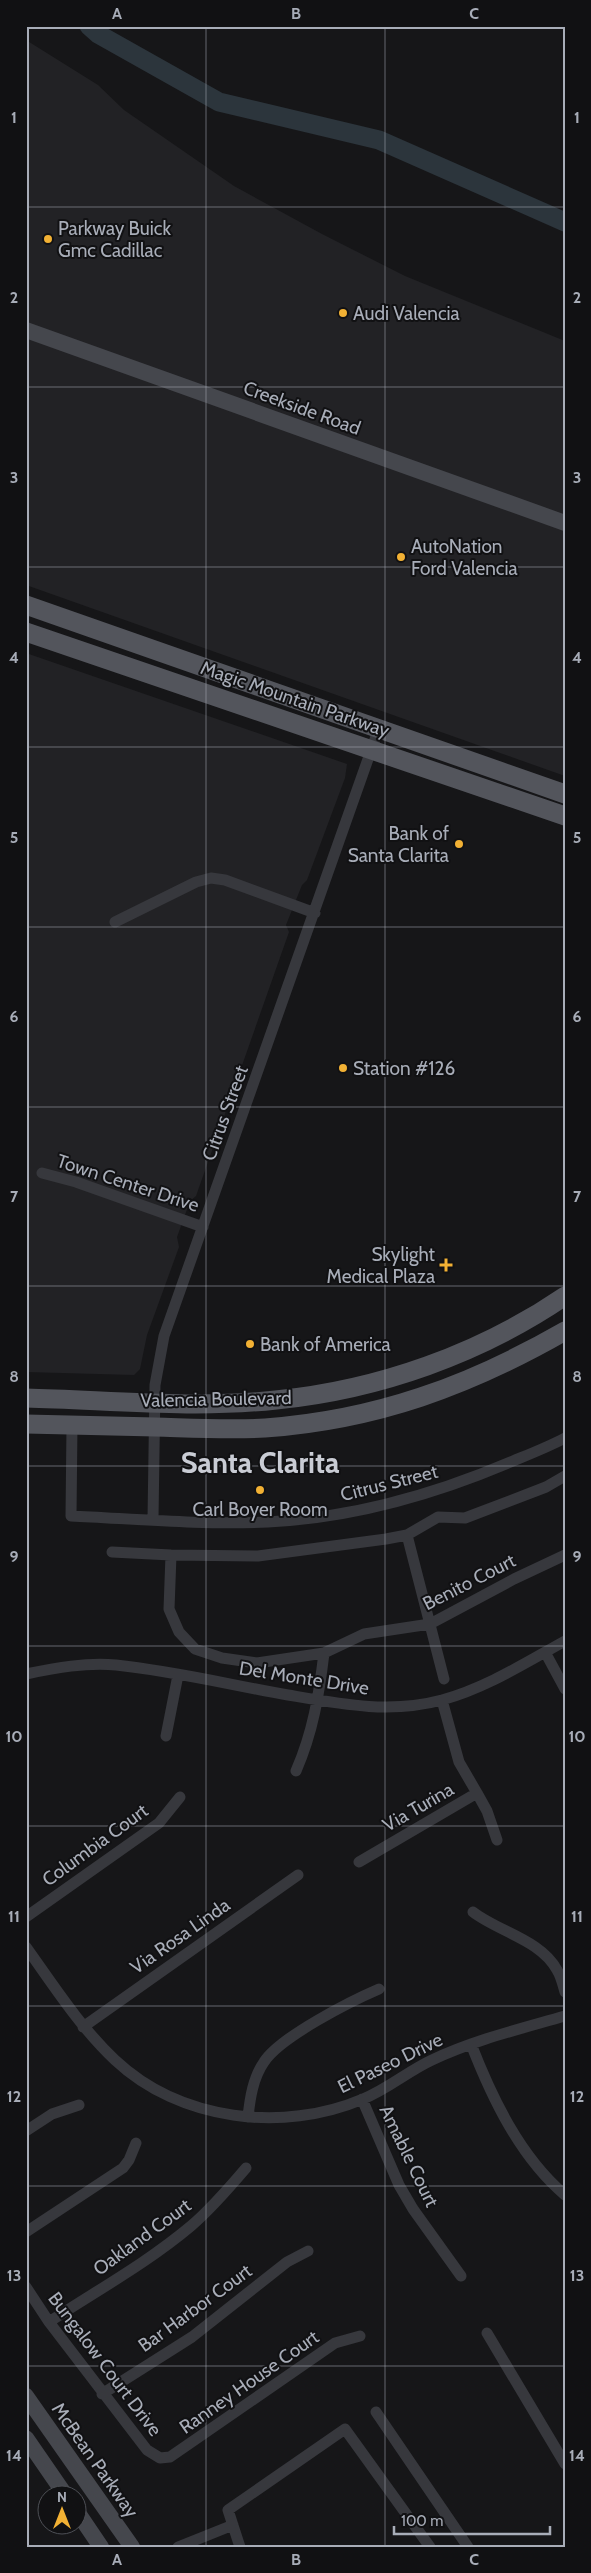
<svg xmlns="http://www.w3.org/2000/svg" width="591" height="2573" font-family="Cabin,sans-serif">
  <rect width="100%" height="100%" fill="#161618"/>
  <!-- built -->
  <path fill="#222225" d="M26,40L98,85L124,110L234,186L322,234L405,276L565,341V776L26,585Z
    M26,653L347,764L345,778L307,880L302,885L286,925L289,932L196,1196L190,1201L177,1237L179,1247L147,1335L140,1369L134,1375L26,1372Z"/>
  <g fill="none" stroke-linecap="round" stroke-linejoin="round">
    <!-- river -->
    <path stroke="#2c353c" stroke-width="19" d="M89,26L98,34L219,102L379,140L565,222"/>
    <!-- street -->
    <path stroke="#37383d" stroke-width="11" d="M115,922L196,882L211,878L225,880L315,913
      M42,1173L76,1182L203,1227
      M72,1425L71,1516C136,1519 202,1525 268,1522C352,1518 436,1494 513,1461C530,1454 548,1447 565,1438
      M153,1519L155,1385L164,1336L379,728
      M407,1535L444,1679
      M112,1552L171,1555L258,1556L386,1539L407,1535L438,1517L465,1518L546,1487L565,1476
      M171,1555L169,1609L179,1632L195,1649L222,1658L257,1663L324,1653L364,1634L430,1624L514,1579L565,1555
      M545,1652L565,1689
      M26,1674C55,1668 87,1662 116,1665C174,1671 231,1685 288,1695C340,1704 390,1714 442,1700C486,1688 525,1663 565,1641
      M442,1700L459,1762L477,1793
      M166,1736L178,1675
      M296,1771C313,1732 319,1695 324,1653
      M359,1862L477,1793L487,1811L497,1840
      M473,1912C499,1932 541,1940 557,1970C561,1976 563,1985 565,1992
      M26,1917L159,1823L180,1797
      M26,1947C54,1986 80,2027 115,2060C180,2121 283,2133 363,2099C388,2089 408,2071 432,2060C474,2040 520,2029 565,2016
      M83,2027L298,1875
      M471,2044C492,2098 520,2157 565,2195
      M362,2099L399,2185L413,2209L461,2276
      M248,2117C250,2098 253,2078 264,2062C280,2037 351,2001 379,1989
      M26,2131L52,2114L79,2105
      M26,2232L123,2168L129,2160L136,2143
      M26,2287L49,2322L147,2450L160,2458L170,2457L335,2343L360,2336
      M49,2322C96,2291 147,2263 191,2226C211,2209 229,2188 246,2168
      M487,2333L565,2464
      M102,2394L192,2337L287,2262L308,2251
      M376,2412L468,2547
      M178,2547L233,2525
      M240,2547L228,2510L345,2429L430,2547"/>
    <!-- secondary -->
    <path stroke="#45474d" stroke-width="16" d="M26,330L565,523
      M26,2396L132,2547
      M26,2438L66,2496
      M78,2513L101,2547"/>
    <!-- primary -->
    <path stroke="#53555c" stroke-width="19" d="M26,605L565,794
      M26,632L565,816
      M26,1398C109,1400 194,1409 276,1400C378,1390 480,1354 565,1296
      M26,1424C69,1425 112,1426 155,1427C192,1428 228,1430 265,1428C376,1420 469,1386 565,1331"/>
  </g>
  <!-- grid -->
  <path fill="none" stroke="#a8adb8" stroke-width="1" stroke-opacity="0.55" d="M206,26V2547M385,26V2547M26,207H565M26,387H565M26,567H565M26,747H565M26,927H565M26,1107H565M26,1286H565M26,1466H565M26,1646H565M26,1826H565M26,2006H565M26,2186H565M26,2366H565"/>
  <!-- markers -->
  <g fill="#f2b134" stroke="#111113" stroke-width="2">
    <circle cx="48" cy="239" r="5"/>
    <circle cx="343" cy="313" r="5"/>
    <circle cx="401" cy="557" r="5"/>
    <circle cx="459" cy="844" r="5"/>
    <circle cx="343" cy="1068" r="5"/>
    <path d="M443.5 1257.5h5v5h5v5h-5v5h-5v-5h-5v-5h5z"/>
    <circle cx="250" cy="1344" r="5"/>
    <circle cx="260" cy="1490" r="5"/>
  </g>
  <g text-anchor="middle" dominant-baseline="central" stroke-width="4" stroke-linejoin="round" paint-order="stroke">
    <!-- poi labels -->
    <g font-size="19" fill="#a8adb8" stroke="#111113" text-anchor="start">
      <text x="58" y="228">Parkway Buick<tspan x="58" dy="22">Gmc Cadillac</tspan></text>
      <text x="353" y="313">Audi Valencia</text>
      <text x="411" y="546">AutoNation<tspan x="411" dy="22">Ford Valencia</tspan></text>
      <text x="449" y="833" text-anchor="end">Bank of<tspan x="449" dy="22">Santa Clarita</tspan></text>
      <text x="353" y="1068">Station #126</text>
      <text x="435" y="1254" text-anchor="end">Skylight<tspan x="435" dy="22">Medical Plaza</tspan></text>
      <text x="260" y="1344">Bank of America</text>
      <text x="260" y="1509" text-anchor="middle">Carl Boyer Room</text>
    </g>
    <!-- street labels -->
    <g font-size="19" fill="#a8adb8" stroke="#111113">
      <text transform="translate(302 408) rotate(20)">Creekside Road</text>
      <text transform="translate(295 699) rotate(19)">Magic Mountain Parkway</text>
      <text transform="translate(225 1113) rotate(-70)">Citrus Street</text>
      <text transform="translate(128 1183) rotate(18)">Town Center Drive</text>
      <text transform="translate(216 1399) rotate(-1)">Valencia Boulevard</text>
      <text transform="translate(389 1483) rotate(-14)">Citrus Street</text>
      <text transform="translate(469 1582) rotate(-27)">Benito Court</text>
      <text transform="translate(304 1678) rotate(9)">Del Monte Drive</text>
      <text transform="translate(418 1807) rotate(-30)">Via Turina</text>
      <text transform="translate(95 1845) rotate(-36)">Columbia Court</text>
      <text transform="translate(180 1936) rotate(-35)">Via Rosa Linda</text>
      <text transform="translate(390 2063) rotate(-26)">El Paseo Drive</text>
      <text transform="translate(409 2156) rotate(64)">Amable Court</text>
      <text transform="translate(142 2237) rotate(-36)">Oakland Court</text>
      <text transform="translate(195 2308) rotate(-36)">Bar Harbor Court</text>
      <text transform="translate(105 2364) rotate(53)">Bungalow Court Drive</text>
      <text transform="translate(249 2382) rotate(-35)">Ranney House Court</text>
      <text transform="translate(95 2460) rotate(55)">McBean Parkway</text>
    </g>
    <!-- town labels -->
    <g font-size="29" font-weight="bold" fill="#c9ccd4" stroke="#111113">
      <text x="260" y="1462">Santa Clarita</text>
    </g>
  </g>
  <!-- border -->
  <rect width="591" height="2573" fill="none" stroke="#111113" stroke-width="55"/>
  <!-- north arrow -->
  <g transform="translate(62 2510)"><circle r="24" fill="#111113" stroke="#4d4f55"/>
  <path d="M0-4L9 19L0 12L-9 19Z" fill="#f2b134"/>
  <text y="-8" font-size="14" font-weight="bold" text-anchor="middle" fill="#a8adb8">N</text>
  </g>
  <!-- scale -->
  <path d="M394 2526v8h156v-8" fill="none" stroke="#a8adb8" stroke-width="2.5"/>
  <text x="401" y="2526" font-size="15" fill="#a8adb8" stroke="#111113" stroke-width="4" paint-order="stroke">100 m</text>
  <rect x="28" y="28" width="536" height="2518" fill="none" stroke="#a8adb8" stroke-width="2"/>
  <g font-size="16" text-anchor="middle" font-weight="bold" fill="#a8adb8">
    <text x="117" y="19">A</text>
    <text x="296" y="19">B</text>
    <text x="474" y="19">C</text>
    <text x="14" y="123">1</text>
    <text x="577" y="123">1</text>
    <text x="14" y="303">2</text>
    <text x="577" y="303">2</text>
    <text x="14" y="483">3</text>
    <text x="577" y="483">3</text>
    <text x="14" y="663">4</text>
    <text x="577" y="663">4</text>
    <text x="14" y="843">5</text>
    <text x="577" y="843">5</text>
    <text x="14" y="1022">6</text>
    <text x="577" y="1022">6</text>
    <text x="14" y="1202">7</text>
    <text x="577" y="1202">7</text>
    <text x="14" y="1382">8</text>
    <text x="577" y="1382">8</text>
    <text x="14" y="1562">9</text>
    <text x="577" y="1562">9</text>
    <text x="14" y="1742">10</text>
    <text x="577" y="1742">10</text>
    <text x="14" y="1922">11</text>
    <text x="577" y="1922">11</text>
    <text x="14" y="2102">12</text>
    <text x="577" y="2102">12</text>
    <text x="14" y="2281">13</text>
    <text x="577" y="2281">13</text>
    <text x="14" y="2461">14</text>
    <text x="577" y="2461">14</text>
    <text x="117" y="2565">A</text>
    <text x="296" y="2565">B</text>
    <text x="474" y="2565">C</text>
  </g>
</svg>
